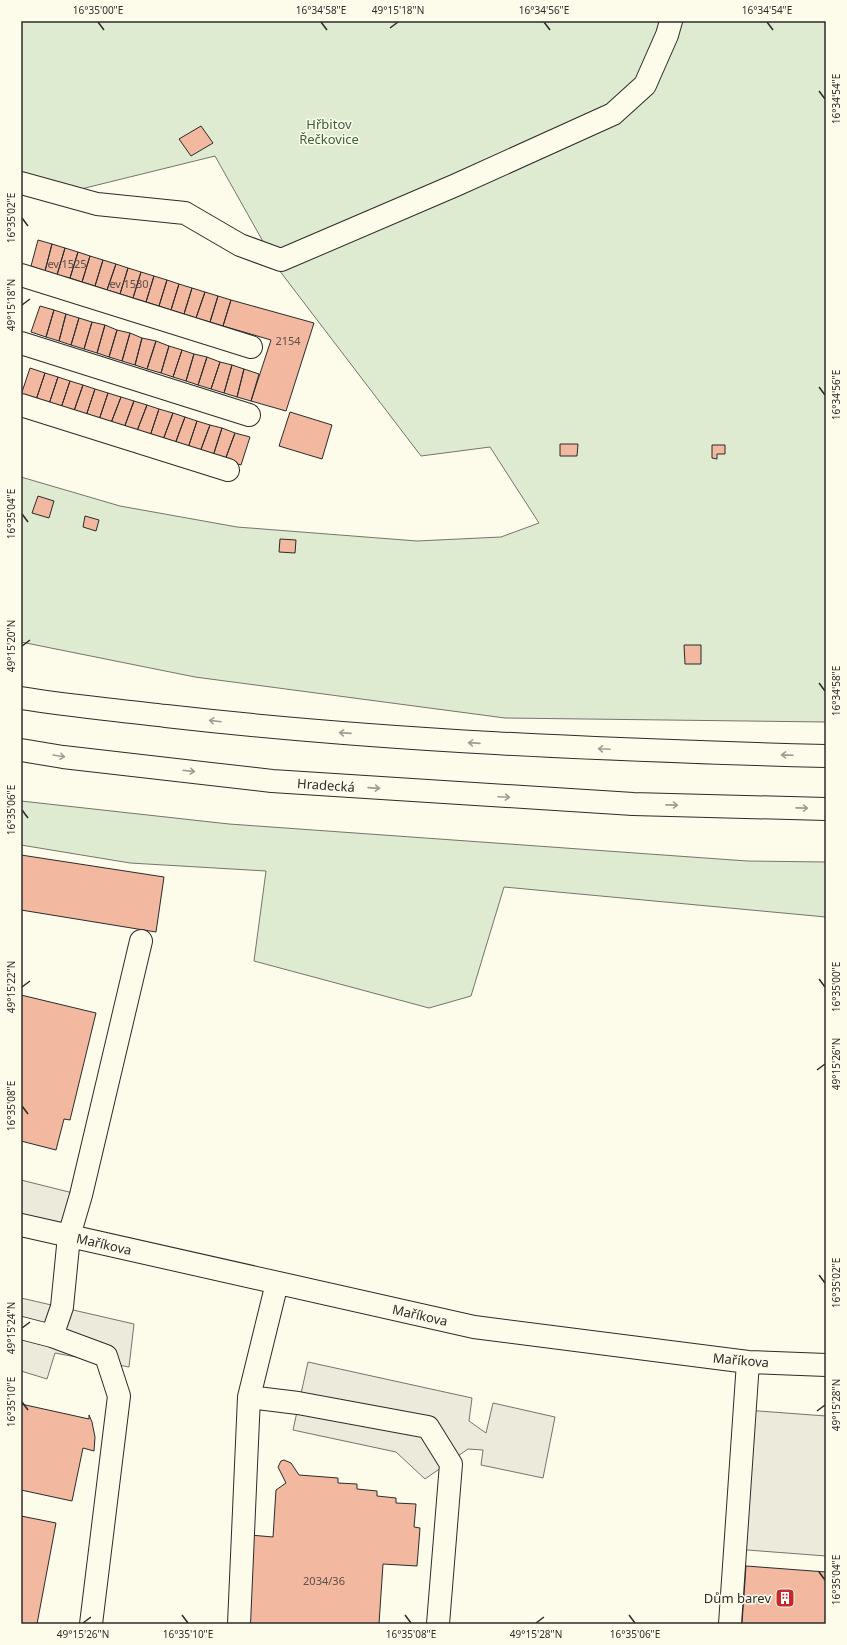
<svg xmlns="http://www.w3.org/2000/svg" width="847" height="1645" font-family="'Noto Sans',sans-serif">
  <rect width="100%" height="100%" fill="#fdfbea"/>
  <!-- green -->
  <path fill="#deebd1" stroke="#74746e" d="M21,21H826V722L505,718L195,677L21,642V477L120,506L237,527L417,541L501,537L539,523L490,447L421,456L279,270L215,156L73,191L21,187Z
    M21,801L229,824L747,861L826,862V917L504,887L471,996L429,1008L254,961L266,871L130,863L21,845Z"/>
  <!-- parking -->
  <path fill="#eceadb" stroke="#74746e" d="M21,1180L81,1195L69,1236L21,1225Z
    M21,1298L134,1324L129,1367L55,1353L47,1379L21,1371Z
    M308,1362L472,1398L469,1421L486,1433L493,1403L555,1417L543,1478L481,1465L483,1450L468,1449L425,1479L396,1452L293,1430Z
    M745,1410L826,1416V1556L734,1549Z"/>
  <!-- building -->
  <path fill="#f2b8a0" stroke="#2b2b2b" d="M201,126L213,143L191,156L179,139Z
    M38,240L52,244L45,271L31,266Z
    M52,244L65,248L57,275L45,271Z
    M65,248L78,252L70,278L57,275Z
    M78,252L90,256L82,282L70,278Z
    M90,256L103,260L95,286L82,282Z
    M103,260L116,264L107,290L95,286Z
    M116,264L128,268L120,294L107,290Z
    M128,268L141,272L133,298L120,294Z
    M141,272L154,276L146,302L133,298Z
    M154,276L167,280L159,306L146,302Z
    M167,280L179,284L171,310L159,306Z
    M179,284L192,288L184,314L171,310Z
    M192,288L205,292L196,318L184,314Z
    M205,292L218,296L210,322L196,318Z
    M218,296L231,300L223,326L210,322Z
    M231,300L314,323L286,411L251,401L271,340L223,326Z
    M40,306L54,310L46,337L31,332Z
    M54,310L66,314L59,341L46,337Z
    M66,314L79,318L71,345L59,341Z
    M79,318L92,322L84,349L71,345Z
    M92,322L105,325L97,353L84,349Z
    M105,325L117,330L109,357L97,353Z
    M117,330L130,333L122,361L109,357Z
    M130,333L142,338L135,365L122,361Z
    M142,338L156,341L147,369L135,365Z
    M156,341L169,346L161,373L147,369Z
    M169,346L182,350L173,377L161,373Z
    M182,350L194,354L186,381L173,377Z
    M194,354L207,357L198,385L186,381Z
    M207,357L220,362L211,389L198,385Z
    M220,362L232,365L224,393L211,389Z
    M232,365L244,369L237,397L224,393Z
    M30,368L45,373L36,400L21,395Z
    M244,369L259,374L251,401L237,397Z
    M45,373L58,377L49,404L36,400Z
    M58,377L70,381L61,408L49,404Z
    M70,381L83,385L74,411L61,408Z
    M83,385L95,389L86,416L74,411Z
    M95,389L108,393L99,420L86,416Z
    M108,393L121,397L111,423L99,420Z
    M121,397L134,401L124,428L111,423Z
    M134,401L147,405L137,431L124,428Z
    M147,405L159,409L150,436L137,431Z
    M159,409L173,413L163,440L150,436Z
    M290,412L332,425L322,459L279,446Z
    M173,413L185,417L175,444L163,440Z
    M185,417L197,421L188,448L175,444Z
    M197,421L210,425L200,452L188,448Z
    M210,425L222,428L213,456L200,452Z
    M222,428L235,433L225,460L213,456Z
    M235,433L250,437L241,465L225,460Z
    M560,444H578L577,456H560Z
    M712,445H725V454H717V459L712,458Z
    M38,496L54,501L49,518L32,513Z
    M85,516L99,520L96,531L83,527Z
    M280,539L296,540L295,553L279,552Z
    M684,645H701V664H685Z
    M21,855L164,877L156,932L21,910Z
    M21,995L96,1013L70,1120L64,1119L56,1150L21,1141Z
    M21,1404L89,1419V1415L92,1422L95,1437L94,1451L83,1448L72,1501L21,1490Z
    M284,1460L291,1463L299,1475L338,1478V1483L357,1484V1489L377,1491V1496L396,1498V1503L416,1504L414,1527L420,1528L417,1566L383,1564L379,1624H245L250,1535L273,1537L276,1490L286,1483L278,1467L281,1461Z
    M21,1516L56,1523L37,1624H21Z
    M746,1566L826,1572V1624H742Z"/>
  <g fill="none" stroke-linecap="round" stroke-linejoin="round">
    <!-- minor casing -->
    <g stroke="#2b2b2b" stroke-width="24">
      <path id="minor" d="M21,183L97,204L185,213L240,245L281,260L456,185L613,114L645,85L667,35L671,21
        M21,275L251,347
        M21,343L249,415
        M21,405L228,470
        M21,1225L474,1327L748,1362L826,1365
        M21,1328L52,1336L106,1356L119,1396L91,1624
        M52,1336L62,1307L69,1236L81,1195L141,941
        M249,1397L298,1403L428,1427L451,1464L438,1624
        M239,1624L249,1397L277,1283
        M730,1624L748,1362"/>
    </g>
    <!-- highway casing -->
    <g stroke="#2b2b2b" stroke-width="24">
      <path id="highway" d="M21,698C69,706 118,710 166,716C385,741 606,750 826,756
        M21,750L63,757L272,781L633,804L826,809"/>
    </g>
    <!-- minor -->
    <use href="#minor" stroke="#fdfbea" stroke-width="22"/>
    <!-- highway -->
    <use href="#highway" stroke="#fdfbea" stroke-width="22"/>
  </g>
  <!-- one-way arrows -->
  <defs><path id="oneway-shaft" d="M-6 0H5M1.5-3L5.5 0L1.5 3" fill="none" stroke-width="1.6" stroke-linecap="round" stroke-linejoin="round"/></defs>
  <g stroke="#9e9d94">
    <use href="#oneway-shaft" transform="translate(215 721) rotate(-173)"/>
    <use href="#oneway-shaft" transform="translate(345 733) rotate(-176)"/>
    <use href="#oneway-shaft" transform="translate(474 743) rotate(-176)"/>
    <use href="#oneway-shaft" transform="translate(604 749) rotate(-177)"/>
    <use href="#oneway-shaft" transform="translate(787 755) rotate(-178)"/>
    <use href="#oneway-shaft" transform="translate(59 756) rotate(9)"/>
    <use href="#oneway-shaft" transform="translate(189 771) rotate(7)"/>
    <use href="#oneway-shaft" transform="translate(374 788) rotate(4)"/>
    <use href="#oneway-shaft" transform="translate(504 797) rotate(3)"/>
    <use href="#oneway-shaft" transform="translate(672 805) rotate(1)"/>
    <use href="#oneway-shaft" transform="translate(802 808) rotate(1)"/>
  </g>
  <!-- ticks -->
  <path fill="none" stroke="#2b2b2b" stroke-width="1.5" d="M98,22L104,30M321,22L327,30M544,22L550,30M767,22L773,30M390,28L398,22M819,91L825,99M22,218L28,226M22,305L30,299M819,387L825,395M22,514L28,522M22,646L30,640M819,683L825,691M22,810L28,818M819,979L825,987M22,987L30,981M817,1070L825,1064M22,1106L28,1114M819,1275L825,1283M22,1328L30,1322M22,1402L28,1410M817,1411L825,1405M819,1572L825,1580M182,1615L188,1623M405,1615L411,1623M629,1615L635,1623M83,1623L91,1617M536,1623L544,1617"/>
  <!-- icons -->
  <defs>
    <g id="building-square" transform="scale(1)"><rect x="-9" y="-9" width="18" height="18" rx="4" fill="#c62828" stroke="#fdfbea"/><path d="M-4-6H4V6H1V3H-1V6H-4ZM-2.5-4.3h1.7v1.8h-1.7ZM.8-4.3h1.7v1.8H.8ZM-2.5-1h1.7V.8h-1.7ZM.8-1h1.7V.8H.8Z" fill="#fff"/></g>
  </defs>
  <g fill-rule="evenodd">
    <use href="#building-square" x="785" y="1598"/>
  </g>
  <g text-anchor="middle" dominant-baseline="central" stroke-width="3" stroke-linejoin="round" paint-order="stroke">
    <!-- number labels -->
    <g font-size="11" fill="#5d4e48">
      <text x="67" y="263">ev.1525</text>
      <text x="129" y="283">ev.1530</text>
      <text x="288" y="340">2154</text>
      <text x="324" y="1580">2034/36</text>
    </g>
    <!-- park labels -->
    <g font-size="13" fill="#34623c" stroke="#fdfbea">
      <text x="329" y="124">Hřbitov<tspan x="329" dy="15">Řečkovice</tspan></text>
    </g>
    <!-- street labels -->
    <g font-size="13" fill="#2b2b2b" stroke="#fdfbea">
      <text transform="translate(326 785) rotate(4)">Hradecká</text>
      <text transform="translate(104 1244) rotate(13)">Maříkova</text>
      <text transform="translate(420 1315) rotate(13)">Maříkova</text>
      <text transform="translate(741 1360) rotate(5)">Maříkova</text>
    </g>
    <!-- poi labels -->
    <g font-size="13" fill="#2b2b2b" stroke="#fdfbea" text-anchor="end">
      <text x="771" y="1598">Dům barev</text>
    </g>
  </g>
  <!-- border -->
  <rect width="847" height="1645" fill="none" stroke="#fdfbea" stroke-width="44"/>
  <rect x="22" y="22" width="803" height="1601" fill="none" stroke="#2b2b2b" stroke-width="1.5"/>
  <g font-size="10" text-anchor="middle" fill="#2b2b2b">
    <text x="98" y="14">16°35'00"E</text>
    <text x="321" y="14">16°34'58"E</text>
    <text x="398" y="14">49°15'18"N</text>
    <text x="544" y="14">16°34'56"E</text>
    <text x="767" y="14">16°34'54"E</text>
    <text transform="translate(836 99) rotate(-90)" y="4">16°34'54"E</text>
    <text transform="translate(11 218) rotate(-90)" y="4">16°35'02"E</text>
    <text transform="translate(11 305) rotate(-90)" y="4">49°15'18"N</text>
    <text transform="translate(836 395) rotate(-90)" y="4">16°34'56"E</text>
    <text transform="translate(11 514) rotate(-90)" y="4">16°35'04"E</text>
    <text transform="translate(11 646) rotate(-90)" y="4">49°15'20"N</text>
    <text transform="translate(836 691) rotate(-90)" y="4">16°34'58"E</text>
    <text transform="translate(11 810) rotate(-90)" y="4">16°35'06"E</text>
    <text transform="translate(836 987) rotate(-90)" y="4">16°35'00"E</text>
    <text transform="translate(11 987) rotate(-90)" y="4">49°15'22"N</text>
    <text transform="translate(836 1064) rotate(-90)" y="4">49°15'26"N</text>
    <text transform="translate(11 1106) rotate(-90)" y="4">16°35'08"E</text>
    <text transform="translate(836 1283) rotate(-90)" y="4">16°35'02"E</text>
    <text transform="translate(11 1328) rotate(-90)" y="4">49°15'24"N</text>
    <text transform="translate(11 1402) rotate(-90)" y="4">16°35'10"E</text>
    <text transform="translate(836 1405) rotate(-90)" y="4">49°15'28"N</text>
    <text transform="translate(836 1580) rotate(-90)" y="4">16°35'04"E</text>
    <text x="83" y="1638">49°15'26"N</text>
    <text x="188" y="1638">16°35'10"E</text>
    <text x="411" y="1638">16°35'08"E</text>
    <text x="536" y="1638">49°15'28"N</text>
    <text x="635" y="1638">16°35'06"E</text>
  </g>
</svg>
